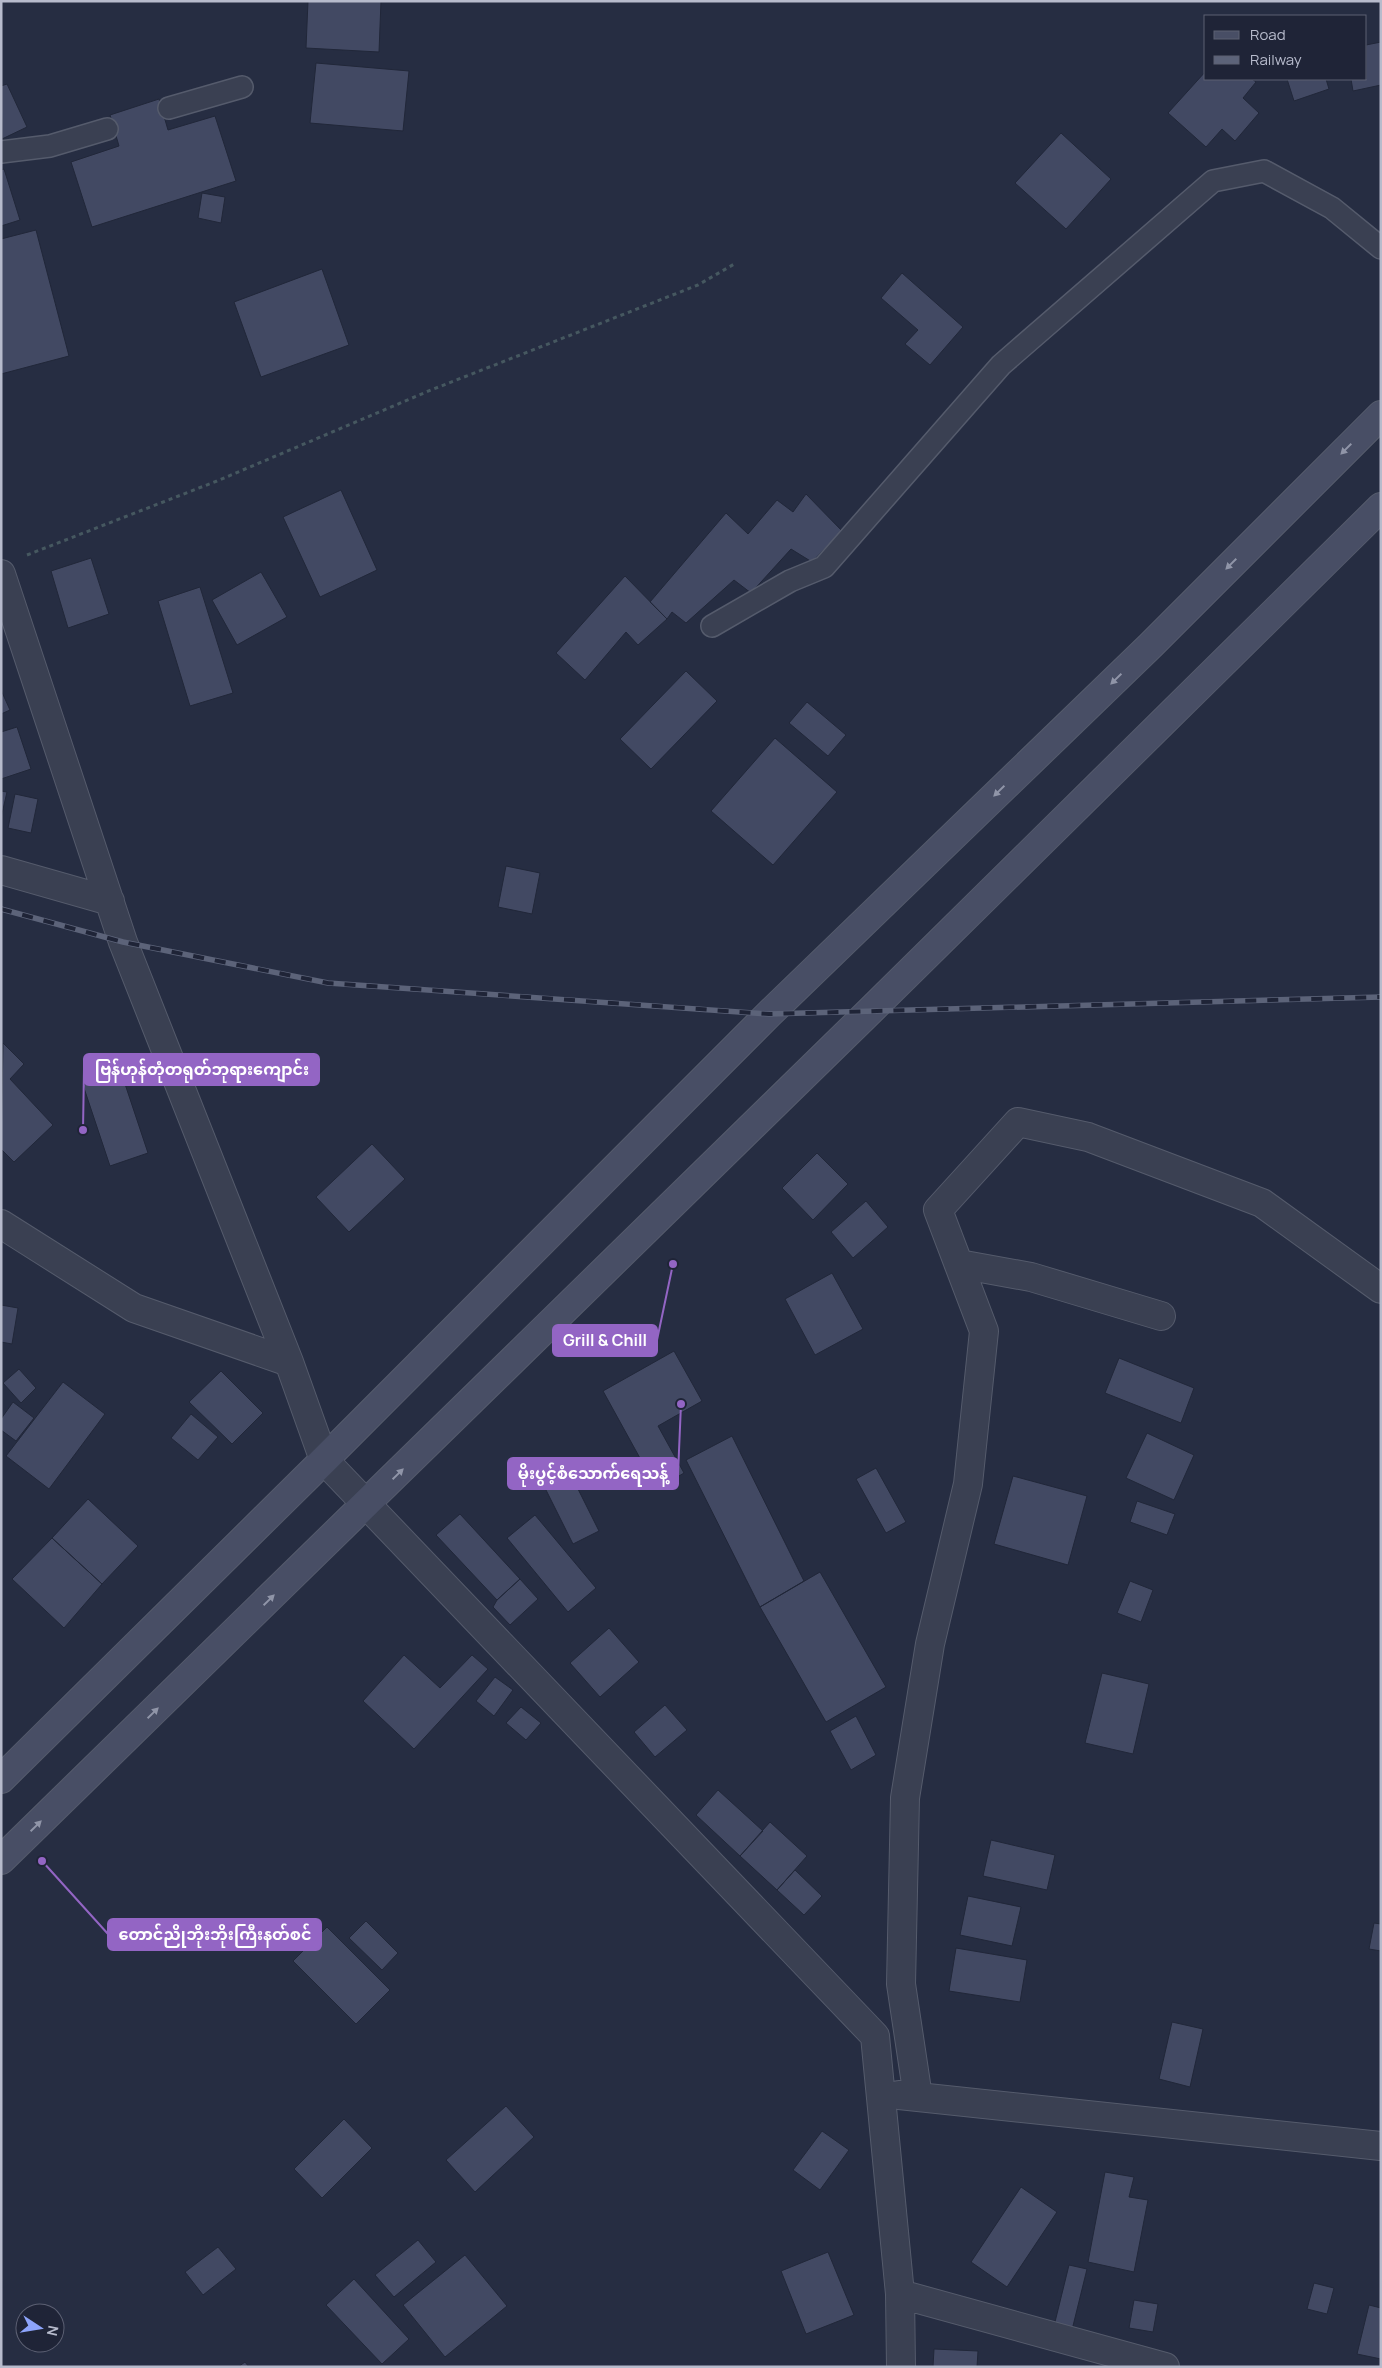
<svg xmlns="http://www.w3.org/2000/svg" width="1382" height="2368" font-family="Manrope,'Noto Sans Myanmar',sans-serif">
  <rect width="100%" height="100%" fill="#262d42"/>
  <!-- building -->
  <path fill="#424963" stroke="#212739" d="M308,1H381L379,52L306,48Z
    M1381,42V85L1353,91L1351,79H1366V45Z
    M316,63L409,71L403,131L310,123Z
    M1206,71V79H1252L1256,82L1243,98L1259,113L1235,141L1222,129L1206,147L1168,113Z
    M1287,79H1326L1329,89L1294,101Z
    M7,84L27,127L2,139L1,86Z
    M159,99L168,130L215,116L236,181L92,227L71,162L119,146L110,115Z
    M1061,133L1111,179L1066,229L1015,183Z
    M4,169L20,220L1,226V170Z
    M202,193L225,197L221,223L198,218Z
    M36,230L69,356L1,374V239Z
    M322,269L349,345L261,377L234,302Z
    M902,273L963,327L930,365L905,344L918,330L881,298Z
    M341,490L377,570L320,597L283,517Z
    M806,494L842,531L812,562L791,549L751,593L734,580L686,623L672,612L667,619L650,602L726,513L748,534L777,500L793,512Z
    M91,558L109,614L68,628L51,571Z
    M261,572L287,617L237,645L212,600Z
    M625,576L667,619L638,645L626,632L585,680L556,653Z
    M200,587L233,693L190,706L158,601Z
    M686,671L717,701L651,769L620,739Z
    M1,690L10,710L1,714Z
    M807,702L846,735L828,756L789,723Z
    M17,727L31,769L1,779V732Z
    M775,738L837,792L773,865L711,811Z
    M1,791L7,792L1,818Z
    M15,794L38,799L31,833L8,828Z
    M506,866L540,873L532,914L498,907Z
    M3,1043L24,1064L10,1079L53,1125L14,1162L1,1149Z
    M121,1072L148,1153L110,1166L83,1085Z
    M372,1144L405,1179L349,1232L316,1197Z
    M817,1153L848,1184L813,1220L782,1188Z
    M866,1201L888,1227L853,1258L831,1232Z
    M832,1273L863,1329L815,1355L785,1299Z
    M1,1305L18,1308L12,1344L1,1342Z
    M674,1351L702,1401L658,1426L684,1473L657,1489L603,1391Z
    M1119,1358L1194,1388L1181,1423L1105,1393Z
    M19,1369L36,1388L21,1403L3,1383Z
    M221,1371L263,1413L232,1444L189,1402Z
    M63,1382L105,1414L49,1489L6,1456Z
    M13,1402L34,1418L16,1441L1,1430V1419Z
    M191,1414L218,1437L198,1460L171,1438Z
    M1147,1433L1194,1455L1174,1500L1126,1478Z
    M732,1436L804,1581L760,1607L686,1460Z
    M564,1461L599,1531L573,1544L538,1474Z
    M876,1468L906,1522L886,1533L856,1479Z
    M1013,1476L1087,1496L1068,1565L994,1544Z
    M88,1499L138,1546L102,1584L52,1538Z
    M1137,1501L1175,1514L1167,1535L1130,1522Z
    M460,1514L520,1579L497,1600L436,1535Z
    M535,1515L596,1588L568,1612L507,1538Z
    M52,1538L102,1584L64,1628L12,1579Z
    M820,1572L886,1687L826,1722L760,1607Z
    M520,1579L538,1599L510,1625L493,1607L497,1600Z
    M1130,1581L1153,1590L1141,1622L1117,1613Z
    M609,1628L639,1662L600,1697L570,1663Z
    M404,1655L440,1688L472,1655L488,1669L414,1749L363,1701Z
    M1102,1673L1149,1684L1133,1754L1085,1743Z
    M495,1677L513,1690L494,1716L476,1701Z
    M665,1705L687,1730L655,1757L634,1732Z
    M521,1707L541,1723L526,1740L506,1723Z
    M856,1716L876,1755L851,1770L830,1731Z
    M718,1790L763,1831L740,1856L696,1815Z
    M770,1822L807,1856L777,1890L740,1856Z
    M991,1840L1055,1855L1047,1890L983,1876Z
    M795,1870L822,1896L804,1915L777,1890Z
    M968,1896L1021,1907L1012,1946L960,1935Z
    M366,1921L398,1953L382,1970L349,1938Z
    M1374,1923L1381,1924V1951L1369,1949Z
    M327,1927L390,1990L356,2024L293,1961Z
    M956,1948L1027,1960L1020,2002L949,1991Z
    M1172,2022L1203,2029L1190,2087L1159,2079Z
    M506,2106L534,2137L475,2192L446,2160Z
    M344,2119L372,2148L322,2198L294,2169Z
    M822,2131L849,2150L820,2190L793,2170Z
    M1105,2172L1134,2177L1129,2197L1148,2200L1134,2272L1088,2262Z
    M1021,2187L1057,2212L1007,2287L971,2262Z
    M418,2240L436,2262L394,2297L375,2275Z
    M218,2247L236,2269L203,2295L185,2272Z
    M828,2252L854,2315L806,2334L781,2271Z
    M465,2255L507,2306L445,2357L403,2305Z
    M1069,2265L1087,2269L1072,2330L1054,2326Z
    M354,2279L409,2339L382,2364L326,2305Z
    M1314,2283L1334,2288L1327,2314L1307,2309Z
    M1134,2300L1158,2304L1153,2332L1129,2328Z
    M1369,2305L1381,2308V2359L1357,2354Z
    M934,2349L978,2351L977,2367H933Z
    M245,2362L249,2367H238Z"/>
  <g fill="none" stroke-linecap="round" stroke-linejoin="round">
    <!-- lane casing -->
    <g stroke="#555b6c" stroke-width="24">
      <path id="lane" d="M169,108L242,87
        M1,152L50,146L107,129
        M712,626L790,581L824,567L1001,365L1213,181L1264,171L1332,208L1381,248"/>
    </g>
    <!-- street casing -->
    <g stroke="#555b6c" stroke-width="30">
      <path id="street" d="M1,574L123,942L289,1362L324,1460L875,2036L900,2294L901,2367
        M1,870L110,901
        M1,1224L134,1308L289,1362
        M959,1264L1031,1277L1161,1316
        M899,2095L1381,2146
        M918,2097L901,1984L905,1798L930,1644L968,1484L984,1331L938,1210L1018,1122L1088,1137L1262,1203L1381,1289
        M900,2294L1165,2367"/>
    </g>
    <!-- secondary casing -->
    <g stroke="#555b6c" stroke-width="30">
      <path id="secondary" d="M1,1779L324,1460L769,1014L1150,646L1381,415
        M1,1860L871,1010L1381,507"/>
    </g>
    <!-- path -->
    <path stroke="#465860" stroke-width="3" stroke-dasharray="4 4" stroke-linecap="butt" d="M27,555L217,481L431,390L698,285L736,263"/>
    <!-- lane -->
    <use href="#lane" stroke="#3a4052" stroke-width="21"/>
    <!-- street -->
    <use href="#street" stroke="#3a4052" stroke-width="28"/>
    <!-- secondary -->
    <use href="#secondary" stroke="#484e65" stroke-width="28"/>
    <!-- rail casing -->
    <g stroke="#5c6379" stroke-width="5.5">
      <path id="rail" d="M1,909L123,942L328,983L769,1014L1381,997"/>
    </g>
    <!-- rail -->
    <use href="#rail" stroke="#1f2437" stroke-width="4" stroke-dasharray="11" stroke-linecap="butt"/>
  </g>
  <!-- one-way arrows -->
  <defs><path id="oneway-solid" d="M-6-.8H1V-3.2L6.5 0L1 3.2V.8H-6Z" transform="scale(1.25)"/></defs>
  <g fill="#9095a8">
    <use href="#oneway-solid" transform="translate(1346 449) rotate(135)"/>
    <use href="#oneway-solid" transform="translate(1231 564) rotate(135)"/>
    <use href="#oneway-solid" transform="translate(1116 679) rotate(136)"/>
    <use href="#oneway-solid" transform="translate(999 791) rotate(136)"/>
    <use href="#oneway-solid" transform="translate(398 1474) rotate(-44)"/>
    <use href="#oneway-solid" transform="translate(269 1600) rotate(-44)"/>
    <use href="#oneway-solid" transform="translate(153 1713) rotate(-44)"/>
    <use href="#oneway-solid" transform="translate(36 1826) rotate(-44)"/>
  </g>
  <!-- callouts -->
  <path fill="none" stroke="#9365c4" stroke-width="2" d="M83 1130L84 1069M673 1264L657 1340M681 1404L678 1474M42 1861L108 1934"/>
  <g fill="#9365c4" stroke="#1f2437" stroke-width="2">
    <circle cx="83" cy="1130" r="5"/>
    <circle cx="673" cy="1264" r="5"/>
    <circle cx="681" cy="1404" r="5"/>
    <circle cx="42" cy="1861" r="5"/>
  </g>
  <g fill="#9365c4" stroke="#9365c4" stroke-width="2">
    <rect x="84" y="1054" width="235" height="31" rx="5"/>
    <rect x="553" y="1325" width="104" height="31" rx="5"/>
    <rect x="508" y="1458" width="170" height="31" rx="5"/>
    <rect x="108" y="1919" width="213" height="31" rx="5"/>
  </g>
  <g font-size="16" text-anchor="middle" font-weight="bold" fill="#fff">
    <text x="202" y="1075">ဗြန်ဟုန်တုံတရုတ်ဘုရားကျောင်း</text>
    <text x="605" y="1346">Grill &amp; Chill</text>
    <text x="593" y="1479">မိုးပွင့်စံသောက်ရေသန့်</text>
    <text x="215" y="1940">တောင်ညိုဘိုးဘိုးကြီးနတ်စင်</text>
  </g>
  <!-- border -->
  <rect width="1382" height="2368" fill="none" stroke="#b7bbcc" stroke-width="5"/>
  <!-- legend -->
  <rect x="1204" y="15" width="162" height="65" fill="#1f2437" stroke="#5c6073"/>
  <rect x="1214" y="31" width="25" height="8" fill="#484e65" stroke="#5c6073"/>
  <text x="1250" y="40" font-size="15" fill="#b7bbcc">Road</text>
  <rect x="1214" y="56" width="25" height="8" fill="#5c6379" stroke="#5c6073"/>
  <text x="1250" y="65" font-size="15" fill="#b7bbcc">Railway</text>
  <!-- north arrow -->
  <g transform="translate(40 2328) rotate(102)"><circle r="24" fill="#1f2437" stroke="#5c6073"/>
  <path d="M0-4L9 19L0 12L-9 19Z" fill="#8da4fb"/>
  <text y="-8" font-size="14" font-weight="bold" text-anchor="middle" fill="#b7bbcc">N</text>
  </g>
</svg>
